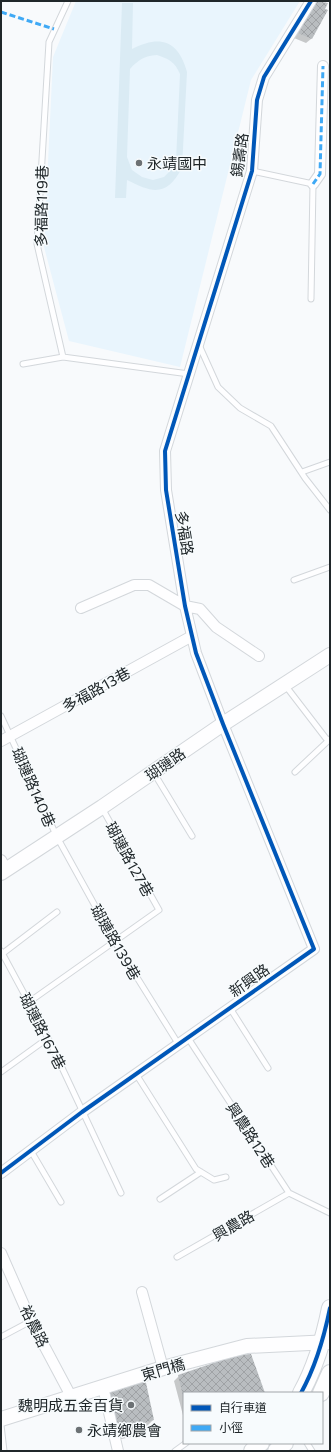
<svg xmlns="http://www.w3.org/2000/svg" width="331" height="1452" font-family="Commissioner,'Noto Sans TC',sans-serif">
  <defs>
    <pattern id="building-cross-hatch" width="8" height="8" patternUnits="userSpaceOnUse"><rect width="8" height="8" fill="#b9bdc0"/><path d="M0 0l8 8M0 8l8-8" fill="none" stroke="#9fa2a5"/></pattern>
  </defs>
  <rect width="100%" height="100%" fill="#f8fafc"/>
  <!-- built -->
  <path fill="#e9f5fd" d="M76,1H300L251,80L180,367L69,341L44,247L53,57Z"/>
  <!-- pitch -->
  <path fill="#daebf4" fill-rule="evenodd" d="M122,3H133L132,49C160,35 178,40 187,72L182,168C166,197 153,193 127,180L126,198H115ZM157,55C169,59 175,62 180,74L176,161L171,170L164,177L153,180L142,177L132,170L127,157L130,69C138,60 144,56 157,55Z"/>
  <!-- shadow -->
  <path fill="#0003" d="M317,1L327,4L324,10L326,11L311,39L306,43L294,38Z
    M179,1376L264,1393H184V1419L174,1381Z
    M144,1379L153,1420L147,1426L137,1429L131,1437L112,1441Z"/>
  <!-- building -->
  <path fill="url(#building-cross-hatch)" d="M317,1L328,3L325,9L328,10L312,39L298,33Z
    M251,1354L265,1393H184L183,1396L178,1375L237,1355Z
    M145,1378L154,1420L137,1425L138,1431L117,1435L107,1390Z"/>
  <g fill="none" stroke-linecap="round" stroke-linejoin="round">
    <!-- lane casing -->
    <g stroke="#d3d7db" stroke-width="7">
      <path id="lane" d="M68,1L49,42L37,244L63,357L189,374
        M252,171L313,184L311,299
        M199,345L218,387L240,408L271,426L305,478L330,510
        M23,364L63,357
        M302,472L330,462
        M294,580L330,567
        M285,685L328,741L330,739
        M1,716L57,837L115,942L179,1045
        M295,772L328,741
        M154,773L192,836
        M1,951L48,1038L121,1193
        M2,954L57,912
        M29,1002L159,910L102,808
        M230,1008L268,1068
        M188,1038L289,1193L330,1213
        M1,1072L48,1038
        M136,1074L196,1169L214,1180L226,1177
        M31,1151L61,1202
        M160,1199L201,1172
        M177,1257L289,1193
        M1,1337L31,1321
        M1,1425L4,1451
        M307,1443L312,1451
        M175,1451L186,1443"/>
    </g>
    <!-- street casing -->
    <g stroke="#d3d7db" stroke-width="12">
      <path id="street" d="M313,184L320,174L323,66
        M81,608L134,585H149L185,606L200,609L216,627L259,656
        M1,741L192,636
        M1,860L6,869
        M1,1173L82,1112L314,949L223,724L196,653L185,606L166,490L165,451L252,171L257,100L264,77L311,1
        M1,1253L31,1321L72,1398
        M142,1292L163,1368
        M103,1387L118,1451"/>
    </g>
    <!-- secondary casing -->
    <g stroke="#d3d7db" stroke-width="16">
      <path id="secondary" d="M1,873L102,807L223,724L330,655
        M1,1419L163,1368L247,1346L330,1342"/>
    </g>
    <!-- primary casing -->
    <g stroke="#d3d7db" stroke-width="18">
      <path id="primary" d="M301,1393C316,1366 324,1338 330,1308
        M321,1393L330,1373
        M252,1451L261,1443
        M276,1451L285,1443"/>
    </g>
    <!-- lane -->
    <use href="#lane" stroke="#fefeff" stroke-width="5"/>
    <!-- street -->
    <use href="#street" stroke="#fefeff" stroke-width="10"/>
    <!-- secondary -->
    <use href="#secondary" stroke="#fefeff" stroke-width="14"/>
    <!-- primary -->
    <use href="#primary" stroke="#fefeff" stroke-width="16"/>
    <!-- quiet -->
    <path stroke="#3fa9f5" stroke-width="3" stroke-dasharray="6 3" stroke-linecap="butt" d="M1,12L54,29
      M313,184L320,174L323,66"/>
    <!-- cycleway casing -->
    <g stroke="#f7fbfd" stroke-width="6">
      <path id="cycleway" d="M1,1173L82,1112L314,949L223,724L196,653L185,606L166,490L165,451L252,171L257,100L264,77L311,1
        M301,1393C316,1366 324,1338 330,1308"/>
    </g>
    <!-- cycleway -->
    <use href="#cycleway" stroke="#0057b8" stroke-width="4"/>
  </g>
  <!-- markers -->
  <g fill="#6c7174" stroke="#f7fbfd" stroke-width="1.5">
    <circle cx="139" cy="163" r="4"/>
    <circle cx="131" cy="1405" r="4"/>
    <circle cx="79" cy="1430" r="4"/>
  </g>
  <g text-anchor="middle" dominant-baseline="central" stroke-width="3" stroke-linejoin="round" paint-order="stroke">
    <!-- street labels -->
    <g font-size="15" fill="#20272a" stroke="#f7fbfd">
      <text transform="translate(239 155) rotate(-82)">錫壽路</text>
      <text transform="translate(41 206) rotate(-89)">多福路119巷</text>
      <text transform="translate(185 533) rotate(81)">多福路</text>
      <text transform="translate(96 689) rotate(-29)">多福路13巷</text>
      <text transform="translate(165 764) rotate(-35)">瑚璉路</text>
      <text transform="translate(34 787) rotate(66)">瑚璉路140巷</text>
      <text transform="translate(130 859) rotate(61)">瑚璉路127巷</text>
      <text transform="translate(116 942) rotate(60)">瑚璉路139巷</text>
      <text transform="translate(249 980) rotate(-35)">新興路</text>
      <text transform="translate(43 1031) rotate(63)">瑚璉路167巷</text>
      <text transform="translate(251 1135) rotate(57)">興農路12巷</text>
      <text transform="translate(233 1225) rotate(-30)">興農路</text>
      <text transform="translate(35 1326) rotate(64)">裕農路</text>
      <text transform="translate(163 1369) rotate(-16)">東門橋</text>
    </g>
    <!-- poi labels -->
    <g font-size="15" fill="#20272a" stroke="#f7fbfd" text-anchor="start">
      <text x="147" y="163">永靖國中</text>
      <text x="123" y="1405" text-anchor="end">魏明成五金百貨</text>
      <text x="87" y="1430">永靖鄉農會</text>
    </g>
  </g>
  <!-- border -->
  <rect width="331" height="1452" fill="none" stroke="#20272a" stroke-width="4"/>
  <!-- legend -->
  <rect x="183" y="1392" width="140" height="52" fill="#f7fbfd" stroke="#a1a6a9"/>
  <rect x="191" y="1405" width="20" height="6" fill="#0057b8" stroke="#a1a6a9"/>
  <text x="219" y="1412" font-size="12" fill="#20272a">自行車道</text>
  <rect x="191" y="1425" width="20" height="6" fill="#3fa9f5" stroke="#a1a6a9"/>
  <text x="219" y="1432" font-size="12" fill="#20272a">小徑</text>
</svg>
